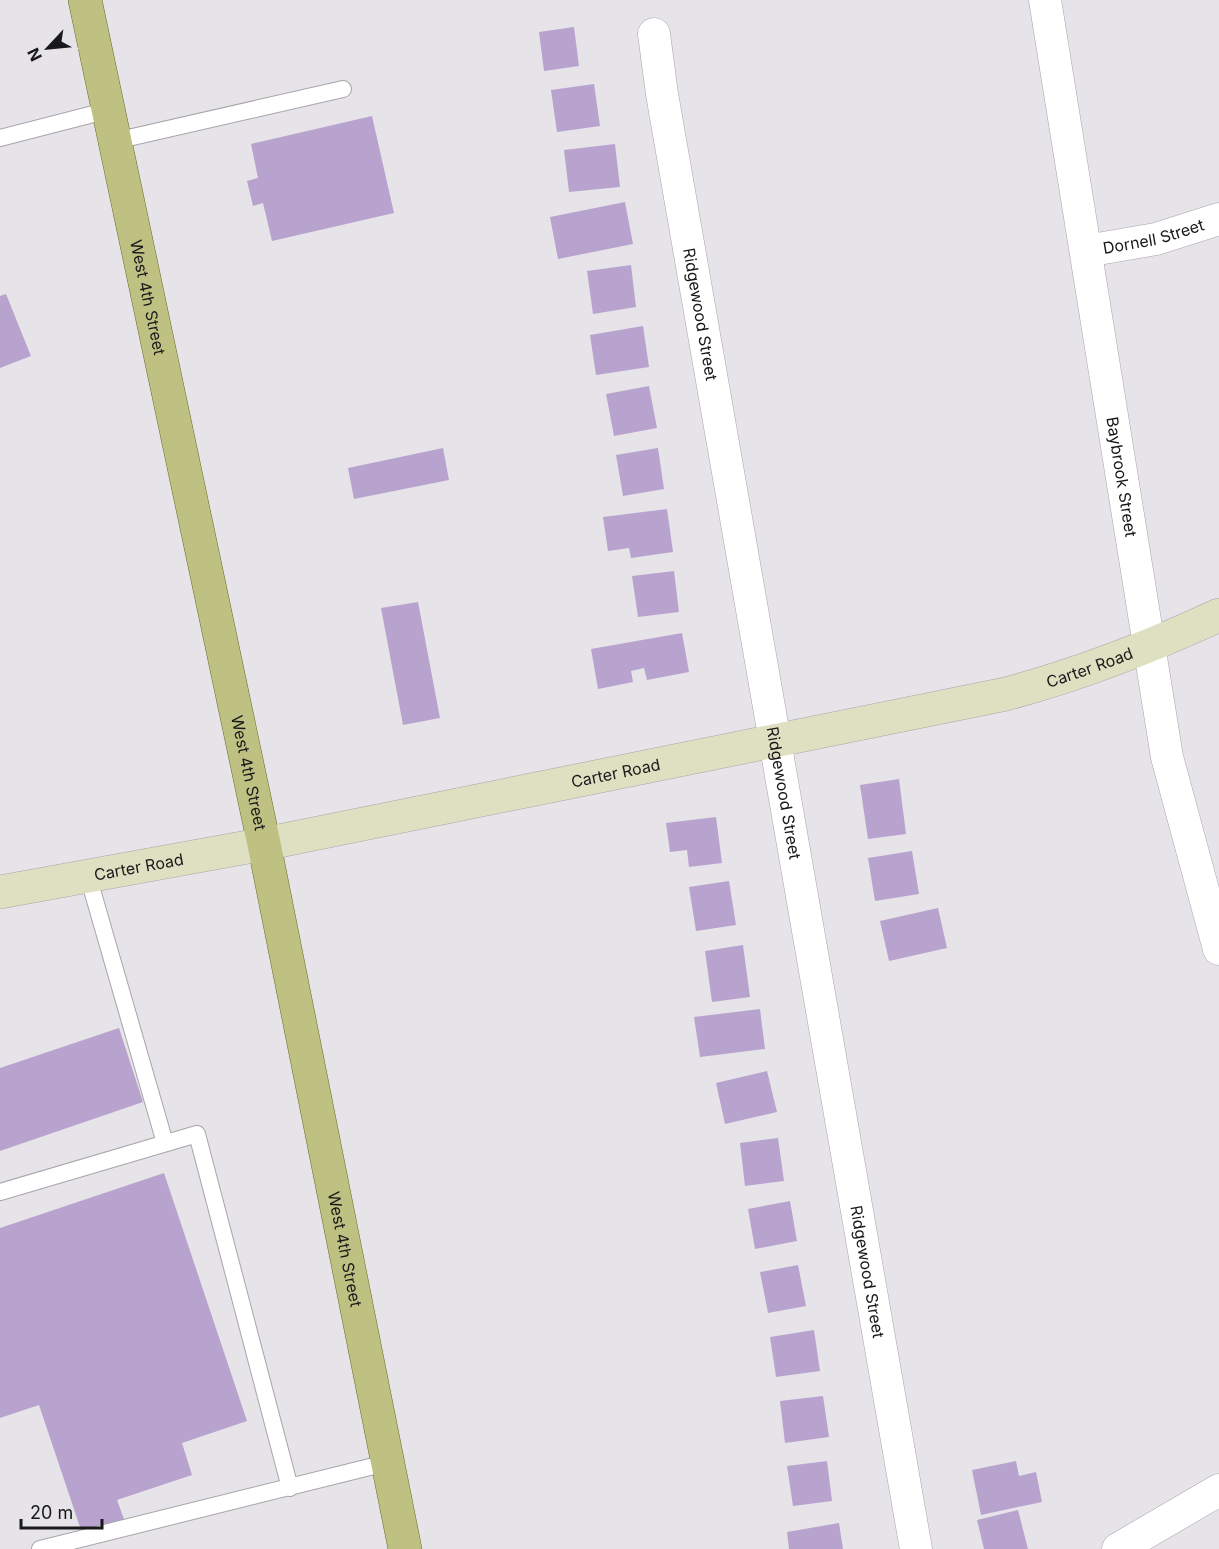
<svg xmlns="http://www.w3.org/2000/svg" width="1219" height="1549" font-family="Inter,sans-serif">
  <rect width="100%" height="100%" fill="#e6e4e8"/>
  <!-- building -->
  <path fill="#b8a3ce" d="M574,27L579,66L544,71L539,32Z
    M594,84L600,126L557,132L551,90Z
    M372,116L394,213L272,241L263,203L253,206L247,181L258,178L251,144Z
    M615,144L620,187L569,192L564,150Z
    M625,202L633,244L558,259L550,217Z
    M631,265L636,307L593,314L587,271Z
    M6,294L31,356L0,368V296Z
    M643,326L649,367L596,375L590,335Z
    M649,386L657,428L614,436L606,394Z
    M443,448L449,480L354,499L348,468Z
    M658,448L664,489L623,496L616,455Z
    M667,509L673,552L631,558L629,548L608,551L603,517Z
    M674,571L679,612L638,617L632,576Z
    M418,602L440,718L403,725L381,608Z
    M682,633L689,672L647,680L644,668L631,671L633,682L598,689L591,649Z
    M899,779L906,834L868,839L860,785Z
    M716,817L722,863L689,867L687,850L670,852L666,823Z
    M912,851L919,894L875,901L868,858Z
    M729,881L736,925L696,931L689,887Z
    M938,908L947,948L889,961L880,921Z
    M743,945L750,997L712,1002L705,951Z
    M760,1009L765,1049L700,1057L694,1017Z
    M119,1028L143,1102L0,1151V1068Z
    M767,1071L777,1112L725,1124L716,1083Z
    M778,1138L784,1181L745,1186L740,1143Z
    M164,1173L247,1421L182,1443L192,1475L117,1500L125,1522L83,1536L39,1405L0,1418V1228Z
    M790,1201L797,1241L755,1249L748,1209Z
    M798,1265L806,1306L768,1313L760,1272Z
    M814,1330L820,1371L776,1377L770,1337Z
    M823,1396L829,1437L785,1443L780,1401Z
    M827,1461L832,1501L793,1506L787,1466Z
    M1016,1461L1019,1476L1036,1472L1042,1502L981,1515L972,1470Z
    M1018,1510L1028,1549H984L977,1520Z
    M839,1523L843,1549H789L787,1532Z"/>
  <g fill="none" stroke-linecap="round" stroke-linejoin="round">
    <!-- lane casing -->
    <g stroke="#a7a5a9" stroke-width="18">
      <path id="lane" d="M0,138L109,110
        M115,141L343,89
        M88,876L165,1143
        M0,1192L197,1134L290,1488
        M40,1549L390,1462"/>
    </g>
    <!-- street casing -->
    <g stroke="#a7a5a9" stroke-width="33">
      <g id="street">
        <path id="s1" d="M1045,0L1167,757L1219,949"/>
        <path id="s2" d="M654,34L662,94L916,1549"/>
        <path id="s3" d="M1086,251L1156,239L1219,219"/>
        <path d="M1118,1549L1219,1490"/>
      </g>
    </g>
    <!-- secondary casing -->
    <g stroke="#a7a5a9" stroke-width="34">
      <g id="secondary">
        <path id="s4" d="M0,892L264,844L1006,694C1080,674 1150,647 1219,615"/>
      </g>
    </g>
    <!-- primary casing -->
    <g stroke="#686b28" stroke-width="34">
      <g id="primary">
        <path id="s5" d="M85,0L264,844L405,1549"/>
      </g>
    </g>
    <!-- lane -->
    <use href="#lane" stroke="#fff" stroke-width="16"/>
    <!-- street -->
    <use href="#street" stroke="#fff" stroke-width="32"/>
    <!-- secondary -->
    <use href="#secondary" stroke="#dee0c1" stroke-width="33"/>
    <!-- primary -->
    <use href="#primary" stroke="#bec182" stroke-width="33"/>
  </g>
  <g text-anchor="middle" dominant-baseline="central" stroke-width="5" stroke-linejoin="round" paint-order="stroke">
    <!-- street labels -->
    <g font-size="16" fill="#19181a" stroke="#e6e4e8">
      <text stroke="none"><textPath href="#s3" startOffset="69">Dornell Street</textPath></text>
      <text stroke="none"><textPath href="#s5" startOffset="304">West 4th Street</textPath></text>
      <text stroke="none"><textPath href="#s2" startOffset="284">Ridgewood Street</textPath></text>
      <text stroke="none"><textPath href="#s1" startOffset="483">Baybrook Street</textPath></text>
      <text stroke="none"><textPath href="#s4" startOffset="1113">Carter Road</textPath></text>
      <text stroke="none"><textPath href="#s4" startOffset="627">Carter Road</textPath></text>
      <text stroke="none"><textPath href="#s5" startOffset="790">West 4th Street</textPath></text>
      <text stroke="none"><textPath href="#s2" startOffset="770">Ridgewood Street</textPath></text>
      <text stroke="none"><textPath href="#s4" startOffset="141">Carter Road</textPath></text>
      <text stroke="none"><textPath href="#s5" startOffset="1276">West 4th Street</textPath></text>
      <text stroke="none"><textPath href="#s2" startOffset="1256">Ridgewood Street</textPath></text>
    </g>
  </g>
  <!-- north arrow -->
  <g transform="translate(48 48) rotate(244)" stroke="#e6e4e8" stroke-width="4.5" paint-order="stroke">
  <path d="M0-4.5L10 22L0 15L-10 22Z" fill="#19181a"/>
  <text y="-9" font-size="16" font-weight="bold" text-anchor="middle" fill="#19181a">N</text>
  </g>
  <!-- scale -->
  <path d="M21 1519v9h81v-9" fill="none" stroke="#19181a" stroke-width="3"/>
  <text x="30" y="1519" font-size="18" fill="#19181a" stroke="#e6e4e8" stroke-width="4.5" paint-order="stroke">20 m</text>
</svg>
